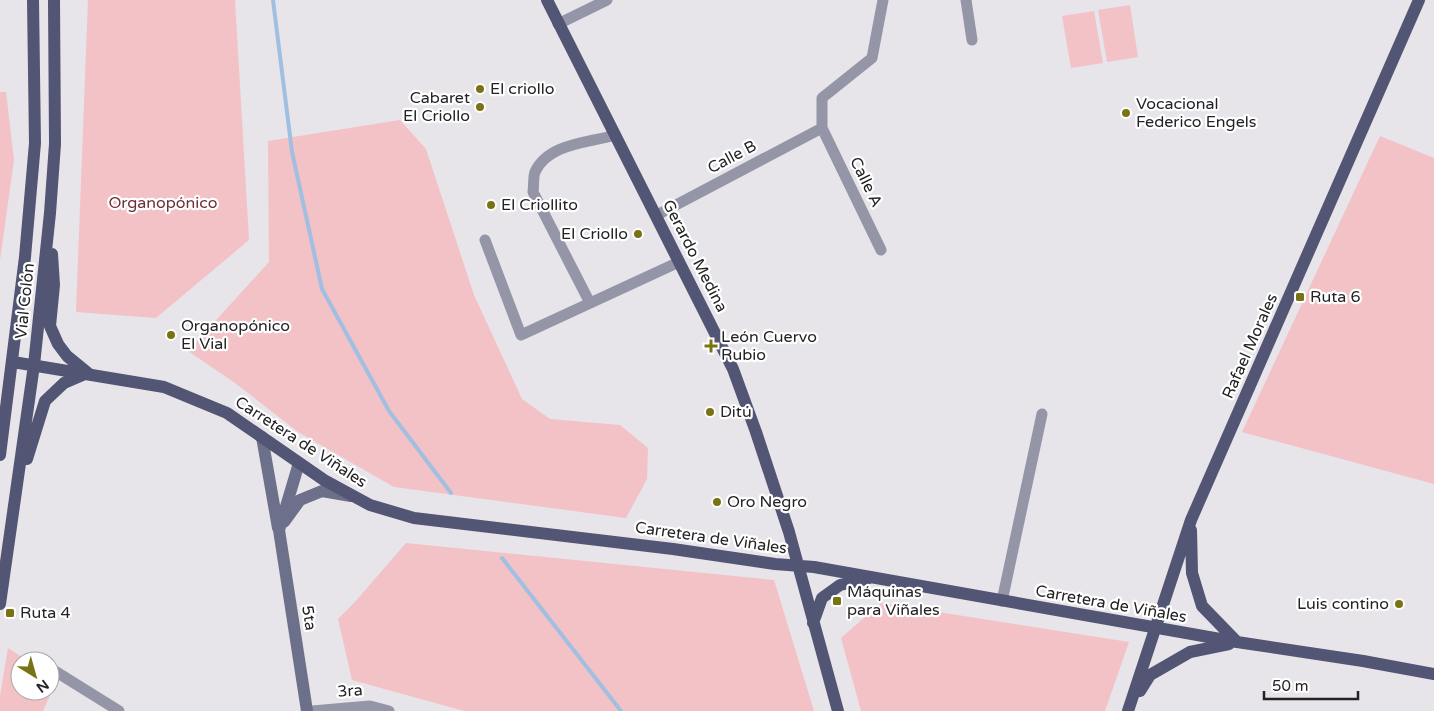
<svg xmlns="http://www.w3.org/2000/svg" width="1434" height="711" font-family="'Varela Round',sans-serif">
  <rect width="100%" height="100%" fill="#e7e4ea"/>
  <!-- green -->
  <path fill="#f2c2c6" d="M88,0H235L249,240L156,318L76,312Z
    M1130,5L1138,57L1107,62L1098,10Z
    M1094,11L1103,63L1071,68L1062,16Z
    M0,92H6L14,160L0,260Z
    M400,120L426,149L474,295L522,399L550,419L620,425L648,448L647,479L626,518L394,487L298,432L235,383L188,351L269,262L268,141Z
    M1380,136L1434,158V484L1242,432Z
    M406,543L774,580L814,711H464L352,680L338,619L354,603Z
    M881,603L1129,642L1105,711H861L841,638Z
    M8,648L28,661H20V691H50V675L57,680L43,711H0V696Z"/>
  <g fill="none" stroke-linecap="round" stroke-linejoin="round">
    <!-- stream -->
    <path stroke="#a0bfe1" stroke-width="4" d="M273,0L292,152L322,289L389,411L451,493
      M502,558L621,711"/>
    <!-- street -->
    <path stroke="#9496a8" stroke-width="11" d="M966,0L972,40
      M558,24L607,0
      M657,215L822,128
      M485,240L521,335L679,262
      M881,250L822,128V98L872,58L883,0
      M590,303L533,192C534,186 533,177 535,172C548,143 589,143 615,135
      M1002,601L1042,414
      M50,668L119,711
      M312,711L370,706L389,711"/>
    <!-- secondary -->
    <path stroke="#6d708a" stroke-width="12" d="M262,437L278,528
      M299,463L279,530L307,711
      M284,522L300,500L322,491L351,496"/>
    <!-- primary -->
    <path stroke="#525573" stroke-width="12" d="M547,0L733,369L756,432L789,532L838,711
      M52,254L54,285L50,326L58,344L67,356L89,374
      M13,362L164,387L227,413L324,480L370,505L414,518L673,549L775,564L814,567L1237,642L1363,661L1434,674
      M0,455L25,257L35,143L33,0
      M27,459L45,401L64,383L85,374
      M1191,530L1192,573L1202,606L1237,642
      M0,604L34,365L50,213L55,144L54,0
      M813,623L822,598L840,585L867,579
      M1140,691L1150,675L1190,652L1229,644
      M1128,711L1191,520L1419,0"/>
  </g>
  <!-- markers -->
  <g fill="#7a7315" stroke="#fff" stroke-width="2">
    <circle cx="480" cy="89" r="5"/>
    <circle cx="480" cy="107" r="5"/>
    <circle cx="1126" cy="113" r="5"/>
    <circle cx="491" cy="205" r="5"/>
    <circle cx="638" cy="234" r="5"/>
    <rect x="1295" y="292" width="10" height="10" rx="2.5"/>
    <circle cx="171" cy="335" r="5"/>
    <path d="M708.5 338.5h5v5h5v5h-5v5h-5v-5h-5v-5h5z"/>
    <circle cx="710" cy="412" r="5"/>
    <circle cx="717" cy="502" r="5"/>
    <rect x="832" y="596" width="10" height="10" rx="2.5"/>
    <circle cx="1399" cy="604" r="5"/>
    <rect x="5" y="608" width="10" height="10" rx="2.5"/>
  </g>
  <g text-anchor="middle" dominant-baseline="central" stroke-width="4.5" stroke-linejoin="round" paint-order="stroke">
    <!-- poi labels -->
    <g font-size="16" fill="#232224" stroke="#fff" text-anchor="start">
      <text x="490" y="89">El criollo</text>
      <text x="470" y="98" text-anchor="end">Cabaret<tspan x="470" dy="18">El Criollo</tspan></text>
      <text x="1136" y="104">Vocacional<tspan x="1136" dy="18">Federico Engels</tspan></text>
      <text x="501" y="205">El Criollito</text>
      <text x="628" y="234" text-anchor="end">El Criollo</text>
      <text x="1310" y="297">Ruta 6</text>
      <text x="181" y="326">Organopónico<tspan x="181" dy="18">El Vial</tspan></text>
      <text x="721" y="337">León Cuervo<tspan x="721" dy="18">Rubio</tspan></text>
      <text x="720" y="412">Ditú</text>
      <text x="727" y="502">Oro Negro</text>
      <text x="847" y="592">Máquinas<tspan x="847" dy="18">para Viñales</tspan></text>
      <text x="1389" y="604" text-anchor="end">Luis contino</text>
      <text x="20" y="613">Ruta 4</text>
    </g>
    <!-- street labels -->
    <g font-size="16" fill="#232224" stroke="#fff">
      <text transform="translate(732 157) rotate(-28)">Calle B</text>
      <text transform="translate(866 182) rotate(64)">Calle A</text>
      <text transform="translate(695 256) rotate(63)">Gerardo Medina</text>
      <text transform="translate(25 301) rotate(-84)">Vial Colón</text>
      <text transform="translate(1250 346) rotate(-66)">Rafael Morales</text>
      <text transform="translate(301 442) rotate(33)">Carretera de Viñales</text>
      <text transform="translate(711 538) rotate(8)">Carretera de Viñales</text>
      <text transform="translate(1111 604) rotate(10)">Carretera de Viñales</text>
      <text transform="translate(309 618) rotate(81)">5ta</text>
      <text transform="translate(350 691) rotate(-4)">3ra</text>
    </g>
    <!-- park labels -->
    <g font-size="16" fill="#6c2e37" stroke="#fff">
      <text x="163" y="203">Organopónico</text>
    </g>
  </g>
  <!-- north arrow -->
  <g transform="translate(35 676) rotate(143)"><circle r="24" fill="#ffffff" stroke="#a7a7a7"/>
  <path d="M0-4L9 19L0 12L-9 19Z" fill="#7a7315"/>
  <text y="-8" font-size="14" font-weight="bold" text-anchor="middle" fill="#232224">N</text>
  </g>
  <!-- scale -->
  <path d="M1264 691v8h94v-8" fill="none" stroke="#232224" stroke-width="2.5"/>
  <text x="1272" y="691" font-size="15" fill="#232224" stroke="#ffffff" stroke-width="4" paint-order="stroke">50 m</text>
</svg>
